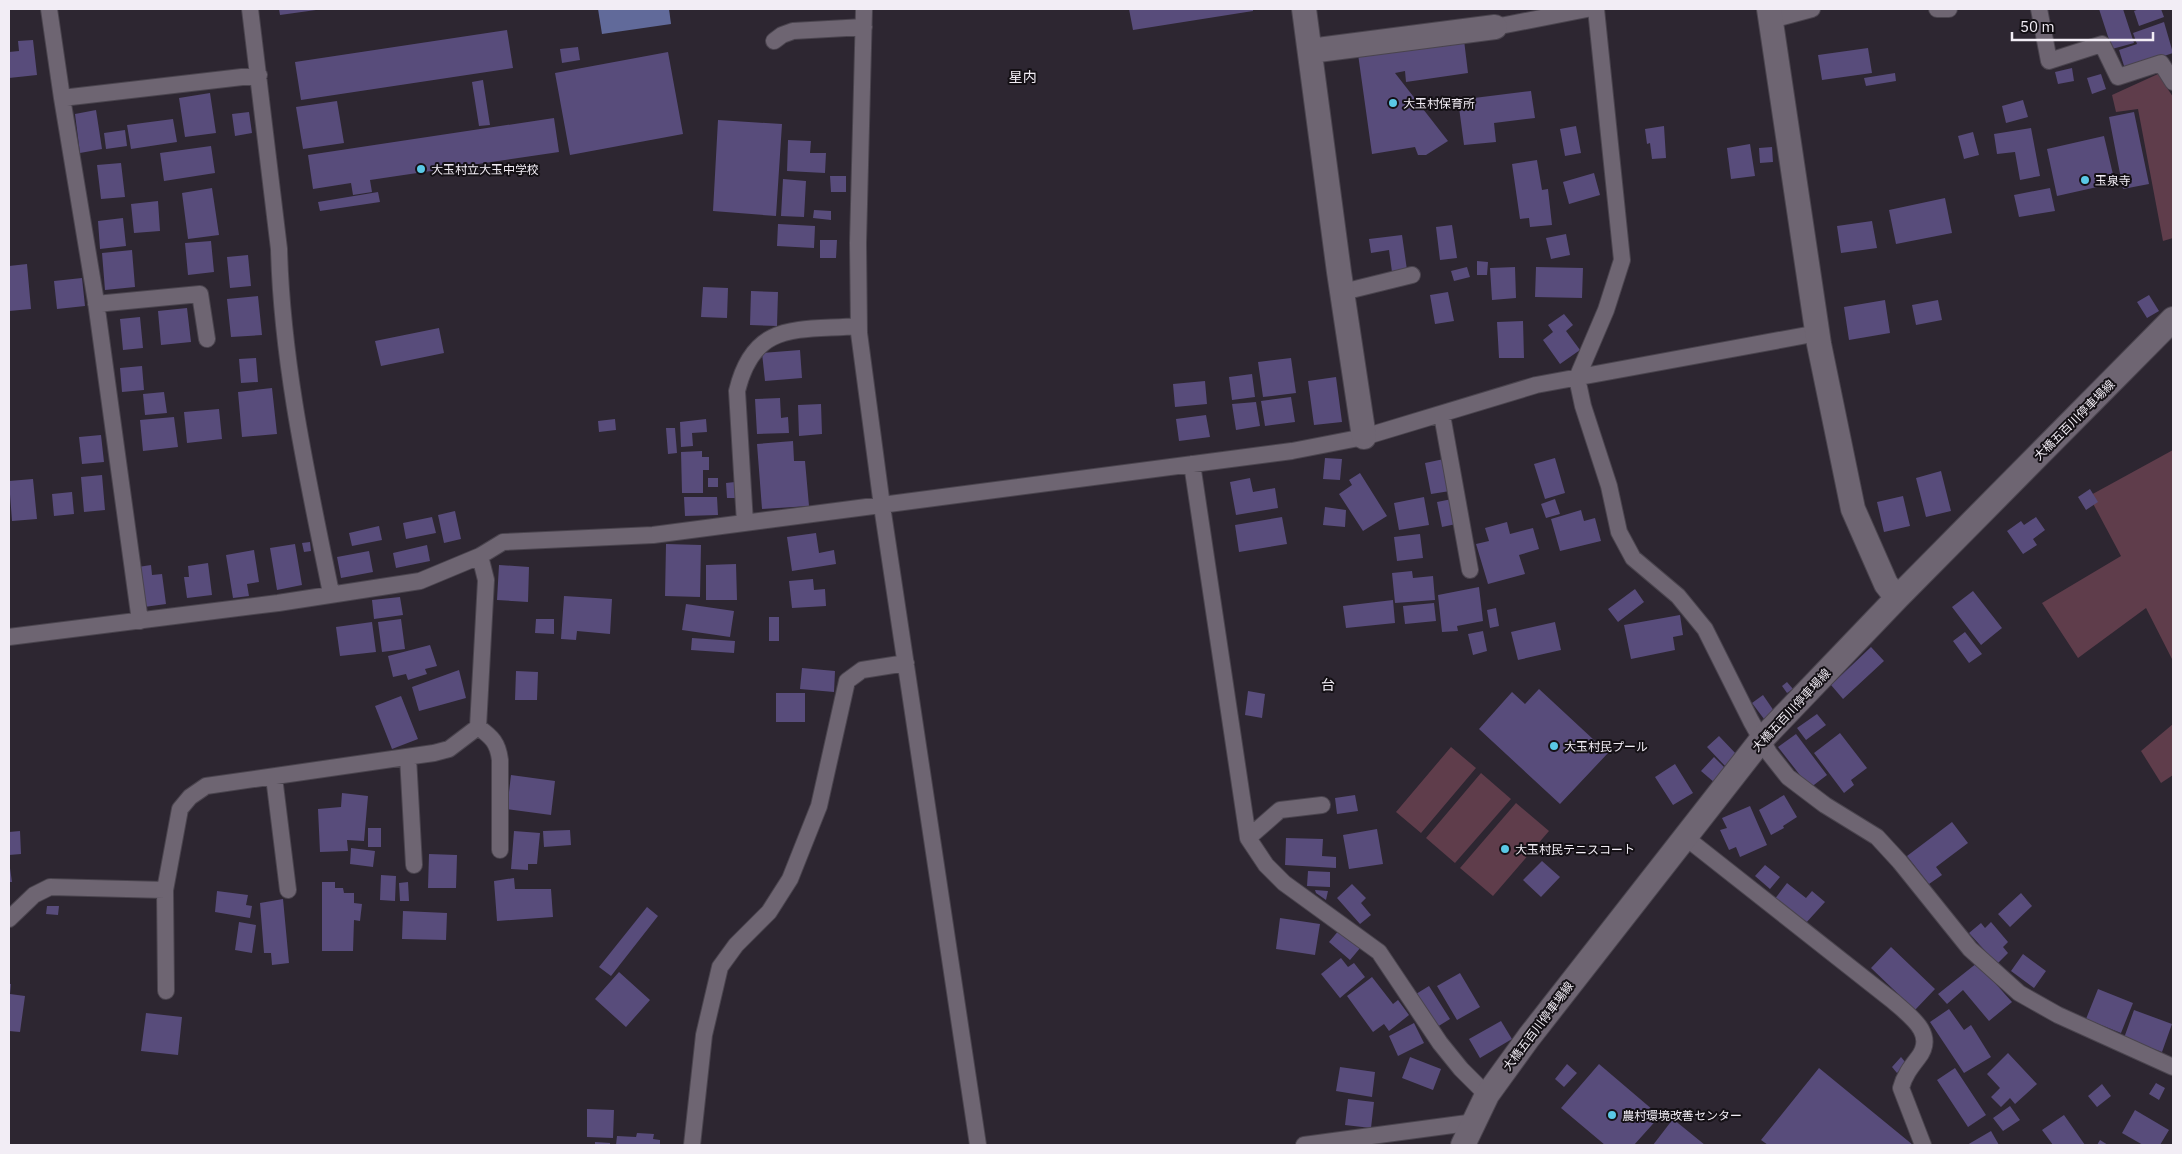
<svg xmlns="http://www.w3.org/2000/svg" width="2182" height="1154" font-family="'IBM Plex Sans','Noto Sans JP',sans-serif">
  <rect width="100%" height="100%" fill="#2d2631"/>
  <!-- green -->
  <path fill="#5f3d4b" d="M2158,74L2173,97V238L2163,241L2138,109L2116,112L2112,95Z
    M2173,450V661L2146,608L2078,658L2042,603L2121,556L2089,496Z
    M2173,724V775L2161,783L2141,751Z
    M1451,747L1476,768L1421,833L1396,812Z
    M1481,773L1511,799L1455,863L1426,838Z
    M1516,803L1549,831L1493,896L1460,868Z"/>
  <!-- water -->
  <path fill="#616a9a" d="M598,9H669L671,24L602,34Z"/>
  <!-- building -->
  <path fill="#584c7b" d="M279,9H316V10L280,15Z
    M1129,9H1253V11L1133,30Z
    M2099,9H2123L2134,43L2112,49Z
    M2139,9H2161L2164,17L2139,26L2134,11Z
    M2164,22L2173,53L2125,69L2119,50L2137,44L2133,33Z
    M507,30L513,68L301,100L295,62Z
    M33,40L37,75L9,78V52L19,51L18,41Z
    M1464,40L1468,73L1406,82L1405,71L1395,73L1448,141L1426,155H1418L1415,147L1372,154L1358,54Z
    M578,47L580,60L562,63L560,49Z
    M1868,48L1872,73L1822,80L1818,55Z
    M668,52L683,134L570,155L555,73Z
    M2072,68L2074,81L2058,84L2055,72Z
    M1895,73L1896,81L1866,86L1864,78Z
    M2101,74L2106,89L2092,94L2087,78Z
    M483,80L490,125L479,126L472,82Z
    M1531,91L1535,118L1494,123L1496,142L1464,145L1458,100Z
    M210,93L216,133L185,137L179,98Z
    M2023,100L2028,117L2006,123L2002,106Z
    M337,101L344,143L303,149L296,107Z
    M96,110L102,149L80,153L75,114Z
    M249,112L252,133L235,136L232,114Z
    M2134,112L2149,184L2123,189L2109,117Z
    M554,118L559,152L370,180L372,192L353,195L351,183L313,189L308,155Z
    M173,119L177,142L131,149L127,125Z
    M718,120L782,124L776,216L713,211Z
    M1576,126L1581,153L1565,156L1560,129Z
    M1664,126L1666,158L1652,159L1650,143L1647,144L1645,129Z
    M2031,128L2040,176L2020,180L2015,152L1997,154L1994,134Z
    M125,130L127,146L106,149L104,133Z
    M1973,132L1979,155L1964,159L1958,136Z
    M2104,136L2115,183L2057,196L2047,149Z
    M788,140L811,141L810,153H826L825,173L787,171Z
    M1750,144L1755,176L1731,179L1727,148Z
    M211,146L215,173L164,181L160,153Z
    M1772,147L1773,162L1760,163L1759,148Z
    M1537,160L1542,190L1548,189L1552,225L1530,227L1529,218L1520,219L1512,164Z
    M121,163L125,197L101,199L97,165Z
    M1594,173L1600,195L1569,204L1563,182Z
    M830,176H846V192H831Z
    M783,179L806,181L804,217L781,216Z
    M212,188L219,235L188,239L182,193Z
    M2050,188L2055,211L2019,217L2014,195Z
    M378,192L380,202L320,211L318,202Z
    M1945,198L1952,233L1896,244L1889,210Z
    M158,201L160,231L134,233L131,204Z
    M814,210L831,211V220L813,218Z
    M123,218L126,246L100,249L98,221Z
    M1872,221L1877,248L1841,253L1837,226Z
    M778,224L815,226L814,248L777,246Z
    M1452,225L1457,258L1440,260L1436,227Z
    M1566,234L1570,255L1551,259L1546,238Z
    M1402,235L1407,270L1392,272L1389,250L1371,253L1369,239Z
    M820,240H837L836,258H820Z
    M211,241L214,272L188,275L185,243Z
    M132,250L135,287L105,290L102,253Z
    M248,255L251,286L230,288L227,257Z
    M1477,261L1488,262L1487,275H1477Z
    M27,264L31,309L9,311V266Z
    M1467,267L1470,277L1454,281L1451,271Z
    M1515,267L1516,298L1492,300L1490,268Z
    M1536,267L1583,268L1582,298L1535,297Z
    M82,278L85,306L57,309L54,281Z
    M703,287L728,288L727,318L701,317Z
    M751,291L778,292L777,326L750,325Z
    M1448,292L1454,321L1435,324L1430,295Z
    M2149,295L2159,311L2147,318L2137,302Z
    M258,296L262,335L231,337L227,299Z
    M1885,300L1890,333L1849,340L1844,307Z
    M1938,300L1942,320L1916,325L1912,305Z
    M187,308L191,342L161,345L158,311Z
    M1564,314L1573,325L1566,331L1580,350L1560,364L1543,340L1553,332L1548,325Z
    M140,317L143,348L123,350L120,319Z
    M1523,321L1524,358H1499L1497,322Z
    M439,328L444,353L381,366L375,341Z
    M800,350L802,378L765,381L762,353Z
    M256,358L258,382L241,383L239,359Z
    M1291,358L1296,393L1263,397L1258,362Z
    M142,366L144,390L122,392L120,368Z
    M1252,374L1255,397L1232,400L1229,377Z
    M1336,377L1342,422L1314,425L1308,381Z
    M1205,381L1207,404L1175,407L1173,384Z
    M272,388L277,434L242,437L238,392Z
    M164,392L167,413L145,415L143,394Z
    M1291,397L1295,422L1265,426L1261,401Z
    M780,398L781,418L788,417L789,433L757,434L755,399Z
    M1256,402L1260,426L1236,430L1232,404Z
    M821,404L822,434L799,436L798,405Z
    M219,409L222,439L187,443L184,412Z
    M1206,415L1210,437L1179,441L1176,419Z
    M174,417L178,447L143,451L140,420Z
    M615,419L616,430L599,432L598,421Z
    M706,419L707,432L692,433L693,446L681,447L680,422Z
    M666,428H675L677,453L668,454Z
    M101,435L104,462L82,464L79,437Z
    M793,441L794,461H805L809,506L762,509L757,444Z
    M702,451V457H709V470H703V493H682L681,452Z
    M1325,458L1342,459L1340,480L1323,479Z
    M1555,458L1565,493L1545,499L1534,464Z
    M1444,459L1450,491L1431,494L1425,463Z
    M1941,471L1951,511L1926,517L1916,478Z
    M1360,473L1387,516L1363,531L1339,494L1352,485L1349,480Z
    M102,475L105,510L84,512L81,477Z
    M708,478H718V487H708Z
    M1250,478L1253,492L1275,488L1278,508L1236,515L1230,482Z
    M33,479L37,519L12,521L9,481Z
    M735,482L736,498H727L726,483Z
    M2090,489L2098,502L2086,510L2078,497Z
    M72,492L74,514L54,516L52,494Z
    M1903,496L1910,526L1884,532L1877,502Z
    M684,497H717L718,515L685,516Z
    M1424,497L1429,525L1399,530L1394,503Z
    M1452,499L1456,524L1442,527L1437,502Z
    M1555,499L1560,514L1546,518L1541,504Z
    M1325,507L1346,510L1345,527L1323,525Z
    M1581,510L1584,521L1595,518L1601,541L1560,551L1551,519Z
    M455,511L461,539L444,543L438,515Z
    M432,517L436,533L406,539L403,523Z
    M1282,517L1287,544L1239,552L1235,525Z
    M2036,517L2045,530L2033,539L2037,545L2023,554L2007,531L2021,521L2024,525Z
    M1507,522L1510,534L1533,528L1539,549L1519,555L1525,574L1488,584L1476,544L1489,541L1485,528Z
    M379,526L382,540L352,546L349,533Z
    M816,533L819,553L834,550L836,564L792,571L787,537Z
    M1420,534L1423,558L1397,561L1394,537Z
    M310,542L311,551L304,552L302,543Z
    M295,544L302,585L277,590L270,548Z
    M666,544L701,545L700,597L665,596Z
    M427,545L430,561L396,568L393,553Z
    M254,550L259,582L247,584L249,596L233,598L226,555Z
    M369,551L373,572L341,578L337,557Z
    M208,563L212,595L187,598L184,577H189L188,566Z
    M736,564L737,600H706V565Z
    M151,565L152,575L162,574L166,604L144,607L138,567Z
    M499,565L529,567L528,602L497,600Z
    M1412,571L1413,578L1433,576L1435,600L1395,603L1392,573Z
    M813,579L814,590L825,589L826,606L792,608L789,581Z
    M1479,587L1483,621L1457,626L1458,631L1442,632L1438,595Z
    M1635,589L1644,602L1618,622L1608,609Z
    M1973,591L2002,628L1981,645L1952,607Z
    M564,596L612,599L610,634L577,631L576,640L561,639Z
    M400,597L403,615L374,619L372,600Z
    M1393,600L1395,623L1346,628L1343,606Z
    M1434,603L1436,621L1405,624L1403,606Z
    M686,604L734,611L730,637L682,630Z
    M1496,608L1499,626L1490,628L1487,610Z
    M1680,615L1683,635L1673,637L1675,650L1631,659L1624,625Z
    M769,617H779V641H769Z
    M401,619L405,649L382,652L378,622Z
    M536,619H554V634L535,633Z
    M372,622L376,652L340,656L336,627Z
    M1555,622L1561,650L1518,660L1511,632Z
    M1483,631L1487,651L1473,655L1468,634Z
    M1965,632L1982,654L1969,663L1953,641Z
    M692,638L735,641L734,653L691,650Z
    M430,645L437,666L425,669L427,674L408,680L406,674L393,677L388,656Z
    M1871,647L1884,661L1843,699L1831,685Z
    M802,668L835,671L834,692L800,689Z
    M459,670L466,698L419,711L412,687Z
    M516,671L538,672L537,700H515Z
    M1787,682L1793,689L1787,693L1782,686Z
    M1539,689L1608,753L1560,804L1479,729L1512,692L1525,704Z
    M1248,691L1265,694L1262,718L1245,715Z
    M776,693H805V722H776Z
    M1763,695L1774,711L1764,719L1752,703Z
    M401,696L418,739L392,749L375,706Z
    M1817,714L1826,725L1806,740L1797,728Z
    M1840,733L1867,768L1851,780L1854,785L1844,793L1814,753Z
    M1796,734L1827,775L1810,788L1778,747Z
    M1719,736L1738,756L1726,767L1707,747Z
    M1714,757L1727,770L1715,783L1701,771Z
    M1675,764L1693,793L1673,805L1655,777Z
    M511,775L555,781L551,815L507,809Z
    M342,793L368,796L364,841L347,840L348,851L320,852L318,809L341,807Z
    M1355,795L1358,811L1337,814L1335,798Z
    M1784,795L1797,817L1783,826L1784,828L1771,835L1759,810Z
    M1750,806L1767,845L1740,857L1736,847L1729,850L1720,830L1727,828L1722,818Z
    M1952,822L1968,843L1936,867L1942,875L1929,884L1907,856Z
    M368,828H381V847H368Z
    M1377,829L1383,864L1349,869L1343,835Z
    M570,830L571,845L544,847L543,831Z
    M20,831L21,854L9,855V832Z
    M514,831L540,833L537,864H528V870L511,869Z
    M1286,838L1323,839L1322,856L1336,857V868L1285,865Z
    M351,848L375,851L373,867L350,864Z
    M429,854L457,855L456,888H428Z
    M9,861L12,882H9Z
    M1542,861L1560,877L1541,897L1523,880Z
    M1765,865L1780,877L1770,889L1755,876Z
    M1308,871L1330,872V887L1307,886Z
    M381,875L396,876L395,901L380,900Z
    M514,878L515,889H551L553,917L497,921L494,881Z
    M322,882H335V888H343L344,893H354V903L362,904L360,921L354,920L353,951H322Z
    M408,882L409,901H400L399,883Z
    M1787,883L1806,898L1812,891L1825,902L1805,924L1774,900Z
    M1352,884L1366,898L1361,903L1371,915L1360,924L1337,898Z
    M1315,890L1328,891L1326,900L1316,893Z
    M217,891L248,895L246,905L252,906L250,918L215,912Z
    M2021,893L2032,906L2010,927L1998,914Z
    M283,899L289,963L272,965L271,953H264L260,903Z
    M47,906H59L58,915L46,914Z
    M647,907L658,916L611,976L599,967Z
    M403,911L447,913L446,940L402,939Z
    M1280,918L1320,924L1315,955L1276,949Z
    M239,922L256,925L252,953L235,950Z
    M1991,922L2008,942L2003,947L2008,953L1997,964L1969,933L1981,923L1985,928Z
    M1340,929L1361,947L1350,960L1329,942Z
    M1891,947L1935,989L1915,1010L1871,968Z
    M2023,954L2046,971L2034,988L2011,971Z
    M1341,958L1348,967L1354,963L1365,977L1340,998L1321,974Z
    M1977,963L2012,1002L1989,1021L1963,990L1947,1004L1938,994Z
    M619,972L650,1000L626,1027L595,999Z
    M1460,973L1480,1007L1457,1020L1437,986Z
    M1372,977L1393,1004L1398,1000L1409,1015L1389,1031L1384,1024L1373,1032L1347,996Z
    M9,984H11L10,994L25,996L20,1032L9,1031Z
    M1429,986L1450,1019L1437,1027L1416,994Z
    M2098,989L2133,1003L2121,1033L2086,1019Z
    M1949,1009L1964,1030L1971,1025L1991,1057L1964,1073L1930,1022Z
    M2134,1010L2172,1024L2162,1052L2124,1038Z
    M146,1013L182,1017L178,1055L141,1051Z
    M1501,1021L1512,1039L1480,1058L1469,1039Z
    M1414,1023L1424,1043L1398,1056L1389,1036Z
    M2008,1053L2037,1084L2015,1104L2010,1098L2001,1107L1991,1097L2000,1088L1987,1074Z
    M1410,1057L1441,1069L1433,1090L1402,1078Z
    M1901,1057L1906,1063L1897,1073L1892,1067Z
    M1567,1064L1577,1073L1564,1087L1555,1079Z
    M1599,1064L1660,1116L1634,1145H1605L1561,1108Z
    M1340,1067L1375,1072L1372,1097L1336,1091Z
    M1819,1068L1913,1145H1768L1761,1140Z
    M1955,1068L1986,1115L1968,1127L1937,1080Z
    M2156,1083L2165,1088L2159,1100L2149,1094Z
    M2102,1084L2111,1096L2097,1107L2088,1096Z
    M1348,1099L1374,1102L1371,1128L1345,1125Z
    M2010,1106L2020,1120L2003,1131L1993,1118Z
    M587,1109L614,1110L613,1138L587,1137Z
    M2135,1110L2169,1130L2160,1145H2143L2122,1133Z
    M2064,1115L2085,1145H2053L2042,1130Z
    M1673,1119L1705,1145H1653Z
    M1991,1131L1999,1145H1967Z
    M637,1133L654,1134L653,1139L660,1140V1145H616L617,1136L636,1137Z
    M2100,1140L2108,1145H2097Z
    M595,1142L610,1143V1145H595Z"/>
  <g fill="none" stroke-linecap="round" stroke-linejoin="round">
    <!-- street casing -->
    <g stroke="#4a444e" stroke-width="18">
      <path id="street" d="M49,9L62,98L259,75
        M250,9L279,249C282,365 308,480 331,593
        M864,9L858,243L859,333L882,506L978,1145
        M1596,9L1622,260L1606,310L1577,378L1583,406L1609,486L1619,532L1633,558L1678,596L1705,629L1751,721L1769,753L1788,777L1825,805L1877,837L1900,862L1970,949L2019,993L2058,1015L2173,1067
        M1937,9H1949
        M2039,9L2049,61L2102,44L2118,77L2161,63L2173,82
        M1771,20L1812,9
        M1495,27L1587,9
        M774,41L782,35L793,31L864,27
        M62,98L96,302L140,621
        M1343,292L1412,275
        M96,304L200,294L207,339
        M1442,415L1470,570
        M1192,464L1248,838L1266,865L1284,883L1379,952L1440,1043L1461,1069L1487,1095
        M745,523L737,391C754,320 798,331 858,326
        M9,637L278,603L420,581L480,556L503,542L653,535L1292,451L1364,437L1536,385L1818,333
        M478,727C492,737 498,743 500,760V850
        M408,757L414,865
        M274,777L288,890
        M1685,837L1893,1001C1910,1016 1937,1034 1918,1058C1911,1067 1904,1076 1901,1088L1923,1145
        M1248,838L1280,810L1322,805
        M165,890L166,991
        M9,919L34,895L50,887L165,890L180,809L190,797L206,786L434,753L449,749L478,727L486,580L480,556
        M692,1145L704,1035L720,967L736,945L769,912L790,879L819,806L847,681L862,670L906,663
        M1304,1145L1475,1122"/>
    </g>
    <!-- secondary casing -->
    <g stroke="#4a444e" stroke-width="26">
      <path id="secondary" d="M1304,9L1339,272L1364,437
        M1769,9L1819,344L1853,509L1886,584L1897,598
        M1310,51L1495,27
        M1463,1145L1487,1095L1529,1037L1762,739L1897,598L2173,319"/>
    </g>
    <!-- street -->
    <use href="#street" stroke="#6e6572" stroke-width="16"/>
    <!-- secondary -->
    <use href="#secondary" stroke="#6e6572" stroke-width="24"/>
  </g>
  <!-- markers -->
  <g fill="#5ac8e6" stroke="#141015" stroke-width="2">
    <circle cx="1393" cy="103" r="5"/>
    <circle cx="421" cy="169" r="5"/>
    <circle cx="2085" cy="180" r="5"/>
    <circle cx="1554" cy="746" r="5"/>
    <circle cx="1505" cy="849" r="5"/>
    <circle cx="1612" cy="1115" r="5"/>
  </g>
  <g text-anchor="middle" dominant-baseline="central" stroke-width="4" stroke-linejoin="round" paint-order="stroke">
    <!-- poi labels -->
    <g font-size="12" fill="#f2edf5" stroke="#141015" text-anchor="start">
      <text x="1403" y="103">大玉村保育所</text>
      <text x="431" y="169">大玉村立大玉中学校</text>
      <text x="2095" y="180">玉泉寺</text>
      <text x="1564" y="746">大玉村民プール</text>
      <text x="1515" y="849">大玉村民テニスコート</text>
      <text x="1622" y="1115">農村環境改善センター</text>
    </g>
    <!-- street labels -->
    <g font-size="12" fill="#f2edf5" stroke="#141015">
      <text transform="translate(2074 420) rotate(-45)">大橋五百川停車場線</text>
      <text transform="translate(1791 710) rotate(-47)">大橋五百川停車場線</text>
      <text transform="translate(1538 1026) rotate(-53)">大橋五百川停車場線</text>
    </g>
    <!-- neighbourhood labels -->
    <g font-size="14" fill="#f2edf5" stroke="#141015">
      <text x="1023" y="77">星内</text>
      <text x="1328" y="685">台</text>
    </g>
  </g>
  <!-- border -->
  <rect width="2182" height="1154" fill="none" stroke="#f2edf5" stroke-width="20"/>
  <!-- scale -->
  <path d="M2012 32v8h141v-8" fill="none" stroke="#f2edf5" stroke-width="2.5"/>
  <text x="2020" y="32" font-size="15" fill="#f2edf5" stroke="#141015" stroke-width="4" paint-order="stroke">50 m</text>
</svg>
